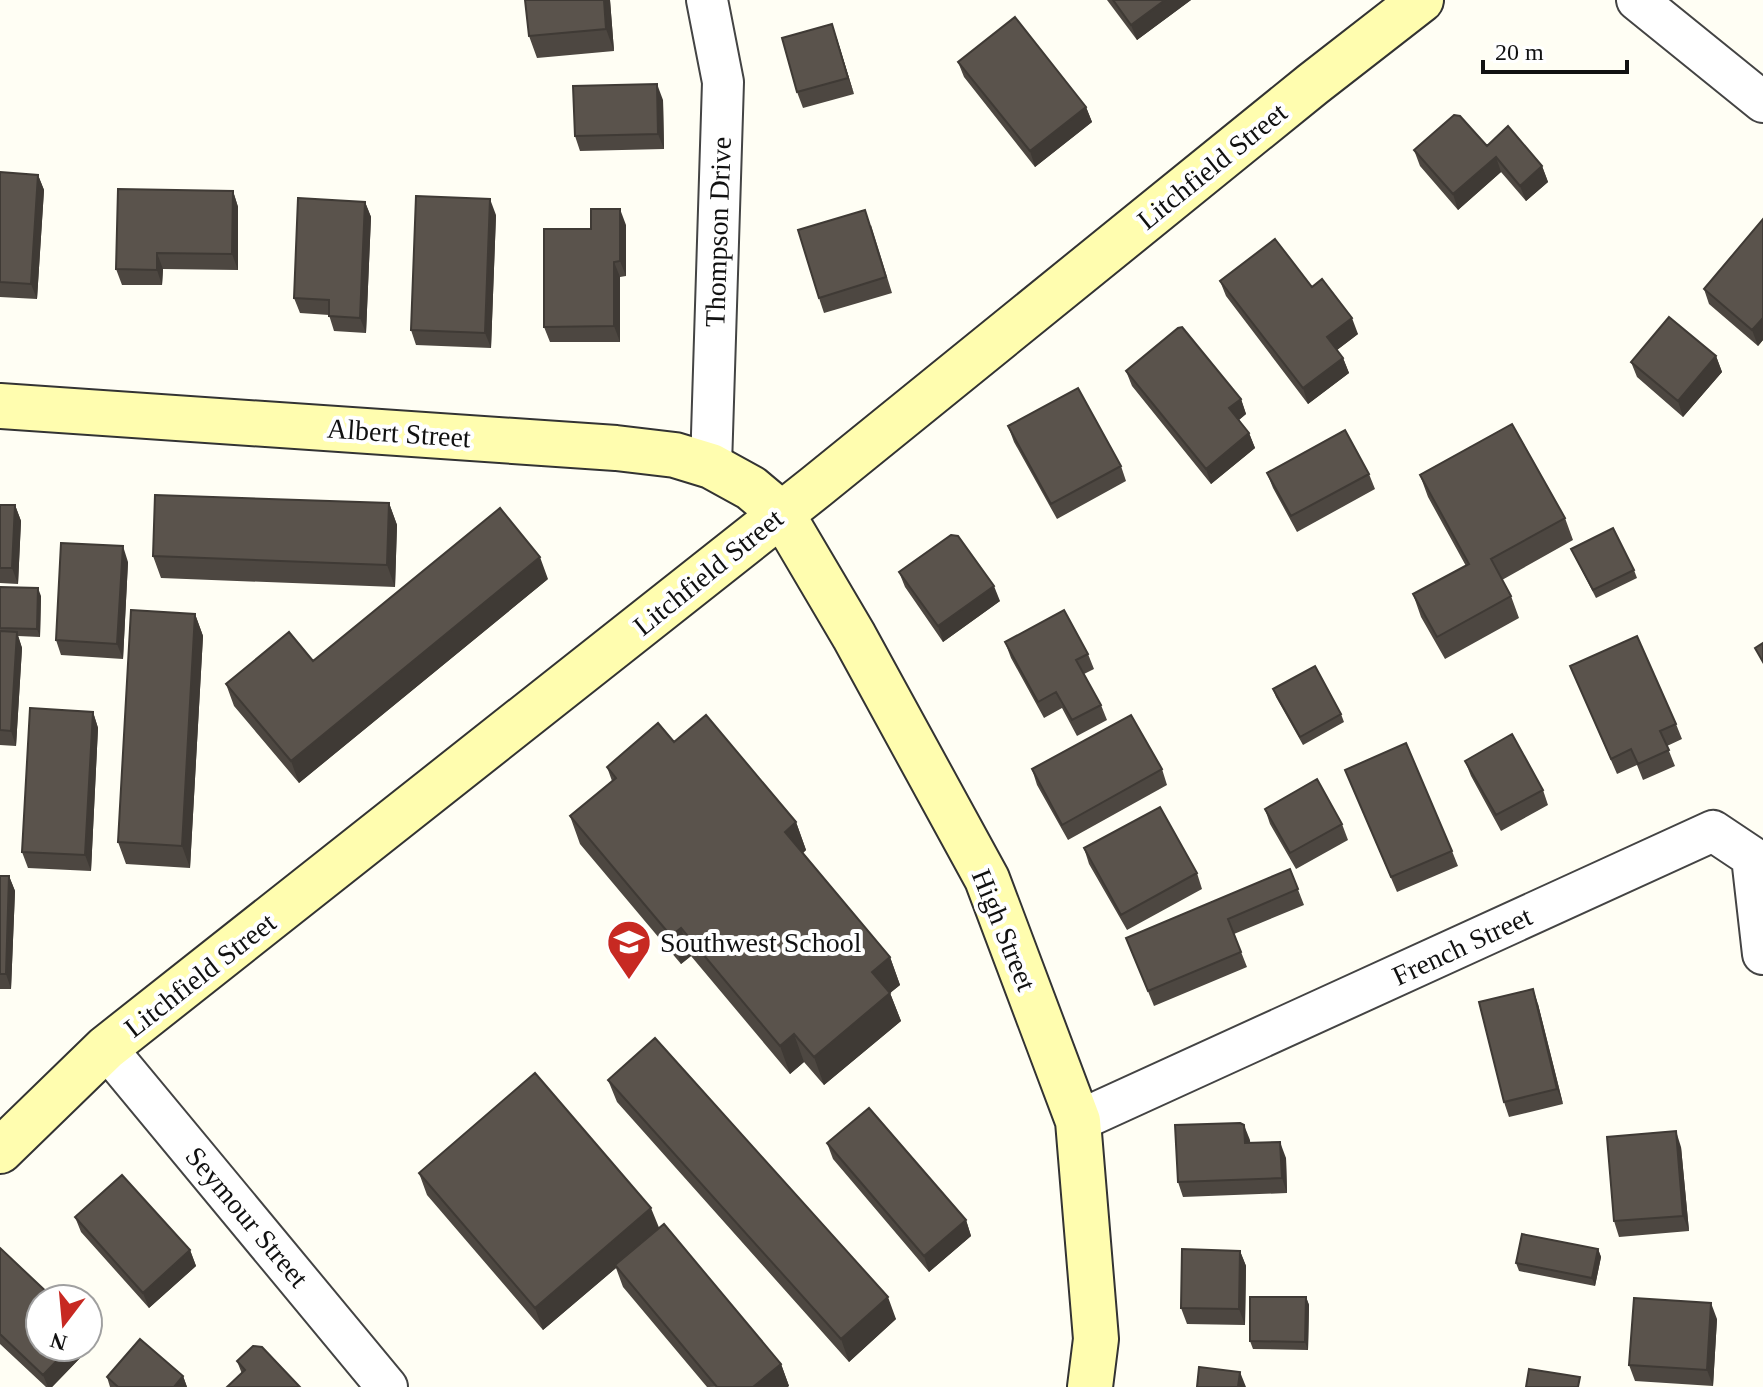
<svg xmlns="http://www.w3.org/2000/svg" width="1763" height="1387" font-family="Georgia,serif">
  <rect width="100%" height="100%" fill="#fffef4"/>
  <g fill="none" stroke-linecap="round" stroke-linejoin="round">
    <!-- street casing -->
    <g stroke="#444" stroke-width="44">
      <path id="street" d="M707,0L723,82L711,466
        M1637,0L1763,102
        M106,1048L387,1387
        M1078,1121L1713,831L1752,857L1763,954"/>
    </g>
    <!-- secondary casing -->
    <g stroke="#333" stroke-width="48">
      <path id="secondary" d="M0,406L616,448L675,455L711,466L751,488L782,514L854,636L987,879L1078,1121L1096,1339L1090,1387
        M0,1151L106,1048L817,486L1313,84L1421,0"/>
    </g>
    <!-- street -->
    <use href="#street" stroke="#fff" stroke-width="40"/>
    <!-- secondary -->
    <use href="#secondary" stroke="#fffdaf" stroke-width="44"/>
  </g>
  <!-- wall -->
  <path fill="#4d4741" d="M610,0L614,51L537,58L529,36Z
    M1107,0H1191L1137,40Z
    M837,39L854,94L803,108L797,92Z
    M958,62L1086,107L1092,122L1035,167L964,77Z
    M663,100L664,149L580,151L575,136Z
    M1487,146L1542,166L1548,182L1526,201L1501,172L1458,210L1420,166L1414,150Z
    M0,172L38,175L44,190L37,299L0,297Z
    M233,191L238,207V270L163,269L162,285H122L116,269Z
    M365,202L371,217L366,333L334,331L329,315L300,313L294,298Z
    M496,215L491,348L416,345L411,330Z
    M1763,219V340L1758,346L1709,304L1704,289Z
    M626,225V276L620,277V342H550L544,327L591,229Z
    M871,225L892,293L824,313L819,298Z
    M1220,281L1312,287L1358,334L1337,350L1343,358L1349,373L1308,404L1226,296Z
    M1716,356L1722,372L1683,417L1637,377L1631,362Z
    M1126,371L1241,399L1246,414L1239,420L1249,433L1255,448L1211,484L1132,386Z
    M1008,426L1121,466L1126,481L1057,519L1014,442Z
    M1267,473L1369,474L1375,489L1297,532L1273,488Z
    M1420,475L1565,518L1573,540L1502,580L1511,596L1519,618L1445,659L1421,617L1413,594L1466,566L1428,497Z
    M389,503L397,525L395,587L161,578L153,556Z
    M0,505H15L21,521L18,584L0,583Z
    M1571,549L1634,570L1637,578L1596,598Z
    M128,562L123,659L61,655L56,640Z
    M899,572L1000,601L943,642L905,587Z
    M548,579L299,783L234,706L226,684L313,661Z
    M0,587L41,596L40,637L18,636L22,648L16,746L0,745Z
    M195,614L203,636L190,868L126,864L118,842Z
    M1005,642L1088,654L1094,669L1084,674L1101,705L1107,720L1077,736L1062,708L1044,718L1011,658Z
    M1570,666L1676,724L1682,739L1667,746L1675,766L1643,780L1637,765L1617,774Z
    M1273,689L1341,714L1344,722L1303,745L1276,697Z
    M93,712L98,728L91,871L28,868L22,852Z
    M674,742L796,822L806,850L803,853L890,957L900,985L890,993L901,1021L824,1085L804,1062L790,1074L691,956L681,964L580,844L570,816L612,781L607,767Z
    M1465,761L1543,790L1548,805L1501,831L1471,776Z
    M1032,769H1162L1167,785L1068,840L1037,785Z
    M1345,770L1452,851L1458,866L1397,892Z
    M1265,809L1342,824L1348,840L1296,869L1270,824Z
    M1084,848L1197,873L1202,889L1127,930L1089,864Z
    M1290,869L1304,905L1234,934L1247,967L1154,1006L1126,938Z
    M0,876H9L15,891L11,989H0Z
    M1538,1004L1563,1104L1509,1117L1504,1102Z
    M608,1080L896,1319L849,1362L617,1102Z
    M1250,1140V1143L1286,1158L1287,1193L1183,1197L1178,1182Z
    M827,1143L966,1220L971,1236L929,1272L833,1159Z
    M1681,1147L1689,1231L1619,1237L1614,1221Z
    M419,1173L659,1228L781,1364L789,1386L707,1387L623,1287L616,1268L543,1330L427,1195Z
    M75,1217L190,1250L196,1266L149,1308L81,1232Z
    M0,1248L40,1347H80L83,1355L52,1387H46L0,1344Z
    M1598,1249L1601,1257L1595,1286L1519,1271L1516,1263Z
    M1240,1251L1246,1266L1245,1325L1187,1324L1181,1308Z
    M1306,1297L1309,1305L1308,1350L1253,1349L1250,1341Z
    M1717,1319L1713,1386L1635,1381L1629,1365Z
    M237,1361L300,1387L242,1374Z
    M183,1376L187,1387H110L107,1377Z"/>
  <!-- shaded-wall -->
  <path fill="#3f3a35" d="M604,0H610L614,51L606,29Z
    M1165,0H1191L1137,40L1131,25Z
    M832,24L837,39L854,94L848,78Z
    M657,84L663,100L664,149L658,134Z
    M1086,107L1092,122L1035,167L1030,151Z
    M1496,157L1501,172L1458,210L1453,194Z
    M1542,166L1548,182L1526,201L1520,186Z
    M38,175L44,190L37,299L31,284Z
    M233,191L238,207V270L232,254Z
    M490,199L496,215L491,348L485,333Z
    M365,202L371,217L366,333L360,318Z
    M620,209L626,225V276L620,261Z
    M157,253L163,269L162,285L157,270Z
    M614,262L620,277V342L614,326Z
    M1352,318L1358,334L1333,353L1327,337Z
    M1763,318V340L1758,346L1752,330Z
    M1716,356L1722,372L1683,417L1678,401Z
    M1343,358L1349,373L1308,404L1303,388Z
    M1241,399L1246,414L1235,423L1229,408Z
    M1249,433L1255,448L1211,484L1206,469Z
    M389,503L397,525L395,587L387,565Z
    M15,505L21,521L18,584L12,568Z
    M123,546L128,562L123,659L117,644Z
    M540,557L548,579L299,783L291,761Z
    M994,586L1000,601L943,642L938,626Z
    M38,588L41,596L40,637L37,629Z
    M195,614L203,636L190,868L182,846Z
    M17,632L22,648L16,746L11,731Z
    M93,712L98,728L91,871L85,855Z
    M796,822L806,850L795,860L785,832Z
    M9,876L15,891L11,989L6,974Z
    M681,928L691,956L681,964L671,936Z
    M890,957L900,985L890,993L901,1021L824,1085L814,1057L872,972Z
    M1533,989L1538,1004L1563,1104L1557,1089Z
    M794,1034L804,1062L790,1074L780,1046Z
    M1244,1125L1250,1140L1251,1159L1245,1143Z
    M1676,1131L1681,1147L1689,1231L1683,1216Z
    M1280,1142L1286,1158L1287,1193L1282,1178Z
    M651,1208L660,1230L615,1265L616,1268L543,1330L535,1308Z
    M966,1220L971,1236L929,1272L924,1256Z
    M1598,1249L1601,1257L1595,1286L1592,1278Z
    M190,1250L196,1266L149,1308L143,1293Z
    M1240,1251L1246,1266L1245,1325L1239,1309Z
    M888,1297L896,1319L849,1362L841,1339Z
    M1306,1297L1309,1305L1308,1350L1305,1342Z
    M1711,1303L1717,1319L1713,1386L1707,1370Z
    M70,1347H80L83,1355L52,1387H48L43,1375Z
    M781,1364L789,1386L788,1387H753Z
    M1240,1372L1246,1387H1238Z
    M183,1376L187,1387H174Z"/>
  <!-- building -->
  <path fill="#5a534c" stroke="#3f3a35" stroke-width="2" d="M525,0H604L606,29L529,36Z
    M1113,0H1165L1131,25Z
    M1015,17L1086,107L1030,151L958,62Z
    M832,24L848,78L797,92L782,38Z
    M657,84L658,134L575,136L573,86Z
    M1454,115L1460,116L1487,146L1508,126L1542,166L1520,186L1496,157L1453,194L1414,150Z
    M0,172L38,175L31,284L0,282Z
    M118,189L233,191L232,254L157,253V270L116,269Z
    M416,196L490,199L485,333L411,330Z
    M298,198L365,202L360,318L329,316V300L294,298Z
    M591,209H620V261L614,262V326L544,327V229H591Z
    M865,210L886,277L819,298L798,230Z
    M1763,219V318L1752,330L1704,289Z
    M1275,239L1312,287L1322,279L1352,318L1327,337L1343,358L1303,388L1220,281Z
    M1669,317L1716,356L1678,401L1631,362Z
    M1182,327L1241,399L1229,408L1249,433L1206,469L1126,371L1178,328Z
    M1078,388L1121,466L1051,504L1008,426Z
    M1512,424L1565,518L1491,559L1511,596L1437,637L1413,594L1469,564L1420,475Z
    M1345,430L1369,474L1291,516L1267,473Z
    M155,495L389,503L387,565L153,556Z
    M0,505H15L12,568H0Z
    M500,508L540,557L291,761L226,684L289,632L313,661Z
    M1613,528L1634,570L1593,590L1571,549Z
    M951,535L958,536L994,586L938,626L899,572Z
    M61,543L123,546L117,644L56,640Z
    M0,587L38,588L37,629L0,628Z
    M131,610L195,614L182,846L118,842Z
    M1064,610L1088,654L1076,660L1101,705L1072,720L1056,692L1038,702L1005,642Z
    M0,631L17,632L11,731L0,730Z
    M1637,636L1676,724L1660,731L1669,750L1638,764L1631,749L1611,759L1570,666Z
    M1763,643V662L1755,648Z
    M1315,666L1341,714L1300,737L1273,689Z
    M30,708L93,712L85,855L22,852Z
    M706,715L796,822L785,832L890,957L872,972L890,993L814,1057L794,1034L780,1046L681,928L671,936L570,816L616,778L607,767L658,723L674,742Z
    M1131,715L1162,769L1062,825L1032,769Z
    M1512,734L1543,790L1496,815L1465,761Z
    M1406,743L1452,851L1391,877L1345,770Z
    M1317,779L1342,824L1290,853L1265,809Z
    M1160,807L1197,873L1121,915L1084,848Z
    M1290,869L1298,889L1228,919L1241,952L1148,991L1126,938Z
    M0,876H9L6,974H0Z
    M1533,989L1557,1089L1504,1102L1479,1002Z
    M655,1038L888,1297L841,1339L608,1080Z
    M535,1073L651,1208L535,1308L419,1173Z
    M869,1108L966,1220L924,1256L827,1143Z
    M1240,1123L1244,1125L1245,1143L1280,1142L1282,1178L1178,1182L1175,1125Z
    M1676,1131L1683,1216L1614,1221L1607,1137Z
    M122,1175L190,1250L143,1293L75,1217Z
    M664,1224L781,1364L753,1387H717L615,1265Z
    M1522,1234L1598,1249L1592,1278L1516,1263Z
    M0,1248L53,1298L40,1299V1347H70L43,1375L0,1334Z
    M1182,1249L1240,1251L1239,1309L1181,1308Z
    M1250,1297H1306L1305,1342L1250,1341Z
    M1634,1298L1711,1303L1707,1370L1629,1365Z
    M140,1339L183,1376L174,1387H118L107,1377Z
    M253,1346L262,1347L300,1387H227L245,1370L237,1361Z
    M1199,1367L1240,1372L1238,1387H1197Z
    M1529,1369L1580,1377L1578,1387H1526Z"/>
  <!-- icons -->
  <defs>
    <g id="school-pin" transform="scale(2.3)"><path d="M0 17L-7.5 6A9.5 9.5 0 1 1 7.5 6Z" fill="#c72922" stroke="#fff"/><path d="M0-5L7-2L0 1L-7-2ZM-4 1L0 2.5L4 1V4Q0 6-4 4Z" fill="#fff"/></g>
  </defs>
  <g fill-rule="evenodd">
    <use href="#school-pin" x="629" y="942"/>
  </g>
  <g text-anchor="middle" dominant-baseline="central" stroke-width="8" stroke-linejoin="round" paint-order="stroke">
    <!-- street labels -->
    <g font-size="28" fill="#111" stroke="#fff">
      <text transform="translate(1212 166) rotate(-39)">Litchfield Street</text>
      <text transform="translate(718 232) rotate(-88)">Thompson Drive</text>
      <text transform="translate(399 433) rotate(4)">Albert Street</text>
      <text transform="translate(708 572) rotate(-39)">Litchfield Street</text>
      <text transform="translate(1004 930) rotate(68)">High Street</text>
      <text transform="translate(1462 946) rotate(-25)">French Street</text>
      <text transform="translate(200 975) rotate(-38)">Litchfield Street</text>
      <text transform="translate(247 1217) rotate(50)">Seymour Street</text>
    </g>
    <!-- poi labels -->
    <g font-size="28" fill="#111" stroke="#fff" text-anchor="start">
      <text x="660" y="942">Southwest School</text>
    </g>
  </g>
  <!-- north arrow -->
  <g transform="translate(64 1323) rotate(196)"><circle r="38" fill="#ffffff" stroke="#a0a0a0" stroke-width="2"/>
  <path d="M0-6L14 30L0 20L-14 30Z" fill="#c72922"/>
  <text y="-12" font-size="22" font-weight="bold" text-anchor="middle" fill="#111111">N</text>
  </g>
  <!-- scale -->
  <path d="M1483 60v12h144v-12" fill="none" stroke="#111111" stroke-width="4"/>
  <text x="1495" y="60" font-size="24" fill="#111111" stroke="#ffffff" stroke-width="6" paint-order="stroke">20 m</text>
</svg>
